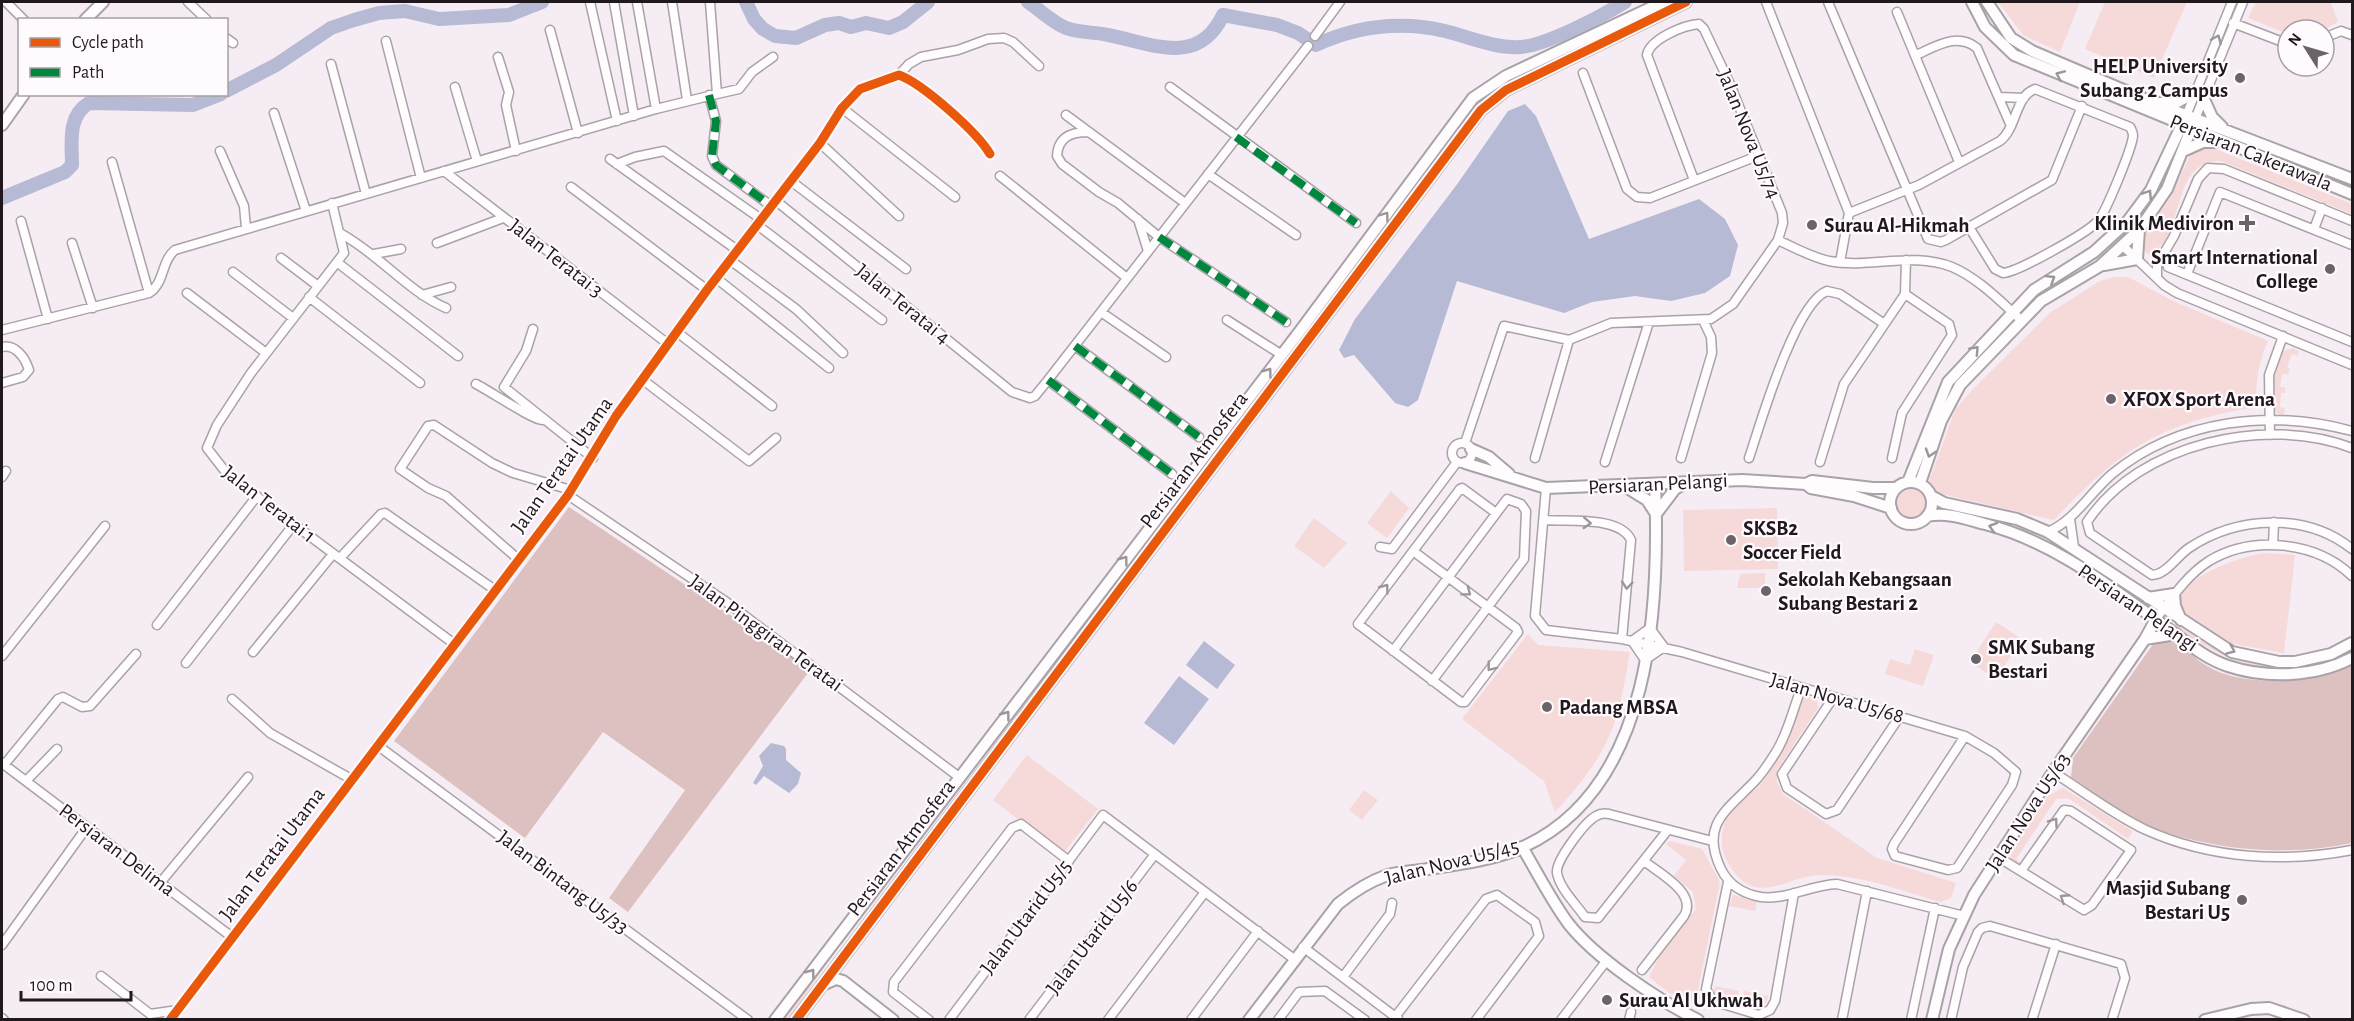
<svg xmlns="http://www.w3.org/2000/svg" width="2354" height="1021" font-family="'Alegreya Sans',sans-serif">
  <rect width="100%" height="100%" fill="#f6ecf4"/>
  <!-- green -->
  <path fill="#f5dad9" d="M1998,2H2080L2060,52L2023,35Z
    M2105,2H2187L2154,78L2085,49Z
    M2256,2H2327L2331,3L2338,22L2323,30H2288V34L2248,18Z
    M2211,147L2352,204V214L2221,161C2169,160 2187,235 2150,255L2143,250L2141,237L2170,199L2191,153L2196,148Z
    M2113,277H2128L2173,301L2268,341C2258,364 2255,382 2257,407C2159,423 2121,449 2054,520L1937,493L1929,481L1955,410L1971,391L2051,312L2100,281Z
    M2293,348L2299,351L2297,356L2292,354L2287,367L2290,369L2288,375L2282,374L2280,387H2285V393H2281L2280,407L2285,408L2284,415H2279C2262,401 2275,369 2281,352Z
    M1894 504a16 16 0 1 1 32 0a16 16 0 1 1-32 0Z
    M1391,491L1409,508L1387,538L1367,523Z
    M1937,505L2049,539L2067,548L2146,605L2047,543L1936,512Z
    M1777,508L1778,569L1684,571L1683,510Z
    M1314,518L1347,543L1324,568L1294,546Z
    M2265,553L2295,555L2284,653L2233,644L2185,613L2179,604C2181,576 2242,556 2265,553Z
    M1765,573V588H1737L1740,574Z
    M1996,622L2022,639L1996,679L1970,662Z
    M2175,623C2235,666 2283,682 2352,650V653C2283,685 2232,666 2173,626Z
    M1528,634L1538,645L1630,652C1626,673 1623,695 1617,715C1606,753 1581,784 1555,812L1544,781L1462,719Z
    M1915,649L1934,655L1923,686L1885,674L1890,659L1910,665Z
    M1808,697L1817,700L1818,708L1777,770V782L1783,794L1877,858L1956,883L1951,898L1940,902C1903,891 1864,876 1825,875C1787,873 1757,912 1728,863C1720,849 1720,834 1726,819C1734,802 1754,795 1764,780C1783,755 1792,728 1803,699Z
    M1027,755L1098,809L1063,854L993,800Z
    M2063,788L2131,830L2132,833L2128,839L2068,798L2056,799L2016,859L2022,864H2017L2011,859V852L2048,796Z
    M1364,790L1378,800L1362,820L1349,810Z
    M1670,841L1702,849L1720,882L1698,990L1703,1005L1669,993L1649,977L1659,957L1696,909L1693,892L1674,876L1686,860L1666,844Z
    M1733,895L1757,901L1755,911L1729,906Z
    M858,918L789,1019L783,1020Z
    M1715,986L1739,991L1737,1001L1719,998L1714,991Z
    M1744,991L1768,996L1767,1002L1761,1007L1742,1006Z"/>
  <!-- forest -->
  <path fill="#dcc1c0" d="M569,507L811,669L628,912L609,898L685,790L603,732L525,838L394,741Z
    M2165,638C2182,643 2193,658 2207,666C2247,690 2312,680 2352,665V843C2286,857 2212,851 2149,826C2123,816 2094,792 2071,777L2073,758L2151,647L2156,641Z"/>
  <!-- water -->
  <path fill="#b6bad4" d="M1525,104L1536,116L1589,239L1699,199L1725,219L1738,245L1730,276L1705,293L1671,301L1635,296L1592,302L1564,313L1457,281L1418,400L1408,407L1395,403L1354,355L1344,358L1339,350L1355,319L1458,183L1508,111Z
    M1204,641L1235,665L1217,689L1186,665Z
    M1179,676L1209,699L1174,745L1144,723Z
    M771,743L784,746L786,749V760L801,773L798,784L789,793L764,776L756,785L753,783L763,766L759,756Z"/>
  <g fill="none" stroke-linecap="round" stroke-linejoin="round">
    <!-- river -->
    <path stroke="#b6bad4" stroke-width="14" d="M746,2L754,19L763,29L775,36L796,38L825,25L839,23L851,27L866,23L889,28L903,22L928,2
      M1028,2C1040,10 1053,23 1066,28C1079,33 1095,32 1108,35C1151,43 1198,68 1223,15L1277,25L1298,33L1316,45C1357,26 1401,21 1445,31C1469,37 1496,49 1521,47C1547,45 1602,16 1625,2
      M226,91L276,65L331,28L354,20L379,13L405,11L439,19L509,15L542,2
      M2,198L65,172L72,165C72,143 67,116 89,103L193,105L221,94"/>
    <!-- minor casing -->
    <g stroke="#a9a2a8" stroke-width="11">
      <path id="minor" d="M6,2L24,20
        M188,2L207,20
        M590,2L617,121
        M614,2L634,116
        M637,2L656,109
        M672,2L687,100
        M1766,2L1849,213L1840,262
        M1828,2L1928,239L1941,242L1946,240L2052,180L2082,106
        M1897,12L1959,162
        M2233,23L2288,44
        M550,30L578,133
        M1315,36L1340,2
        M226,38L233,43
        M2324,38L2341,31L2352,35
        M386,41L421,178
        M1916,55C1937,46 1957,32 1977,48L2011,126
        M498,57L509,92L506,105L516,151
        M331,64L366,194
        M1583,73L1627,189L1637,197L1650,198L1760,155
        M899,75L909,64L921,57L958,50L988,39L1004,38L1013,42L1039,66
        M455,87L477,161
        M1170,87L1356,223
        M717,94L739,89L752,72L773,57
        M709,95L716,121L712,156L716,165L771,206
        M1999,97L2024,98
        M842,108L955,197
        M274,113L306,211
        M1066,115L1185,203
        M2186,116L2232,2
        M2195,119L2243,2
        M1088,132C1071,132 1058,137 1057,156L1062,164L1099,192L1118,203L1159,237L1286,322
        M820,143L899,216
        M220,151L244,206L246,228
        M610,159L737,250
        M112,162L149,293
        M617,164L635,157L664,151L761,219
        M444,171L668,344
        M1208,174L1296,235
        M1000,176L1127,278
        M791,181L906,269
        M571,187L707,290
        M775,200L1012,392L1030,398L1035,396L1048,380L1308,46
        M332,203L344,253L251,373L217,425L207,448L228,475L453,643
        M1849,213L1919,185L2000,141C2017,128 2015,96 2035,89L2130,127C2132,131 2133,132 2133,136C2132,148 2105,215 2097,222C2085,234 2018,272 2003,273L1995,269L1969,227
        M1138,219L1148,251
        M21,221L48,319
        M756,224L882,320
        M2314,229L2322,208
        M340,233C380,255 406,290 446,308
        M1778,240C1795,248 1811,257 1829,261C1870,269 1912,251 1952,267C1978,278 2000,301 2021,320
        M72,243L93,308
        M437,243L503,218
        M2123,246L2164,285L2177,293L2352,365
        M374,254L401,249
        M281,258L318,286
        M730,260L796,309L843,353
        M338,263L458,356
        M2168,267L2352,342
        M233,272L293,318
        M2187,274L2220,192L2352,245
        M716,278L829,368
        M2157,278V265L2174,236L2198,179L2208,168L2224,169L2352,221
        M187,293L266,353
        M422,295L451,287
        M309,297L420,383
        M1101,312L1166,357
        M1227,320L1282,355
        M533,329L526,351L504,387L593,458
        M2,330L149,293C165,283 161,261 175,250L656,109L717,94L710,2
        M677,332L772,406
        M1075,346L1199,437
        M2,347C15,344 25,357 29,370L23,377L2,383
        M643,380L749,461L776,438
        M1048,380L1172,474
        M476,384C490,391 534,421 543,420
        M2270,435L2269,375L2283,336
        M1452 453a10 10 0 1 1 20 0a10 10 0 1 1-20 0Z
        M1465,443L1504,326L1569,340L1611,323L1711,319L1733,304L1778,240L1783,223L1782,213L1730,84L1704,29L1699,24C1684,25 1650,39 1647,55L1694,180
        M2352,448C2267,415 2139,443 2087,522L2090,533L2152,575C2166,575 2178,555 2189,548C2237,516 2306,512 2352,549
        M1535,458L1569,340
        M1681,458L1712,353L1711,337L1703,320
        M1749,458C1760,425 1795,303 1827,291L1840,294L1883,323
        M1892,458L1902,413L1952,335L1949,324L1905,294
        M1605,462L1649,322
        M1820,462L1844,384L1905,294L1906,260
        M2,477L6,471
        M1546,488L1535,616L1546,630L1622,639L1682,652L1965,736L1994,753L2016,772L2012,785L1957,868L1948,870L1895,856L1892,849L1894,844L1965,736
        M568,495L725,601L959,777
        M2070,519L2074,547
        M1545,520C1569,522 1620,516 1631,540L1622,639
        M2048,532C2075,520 2090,493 2112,474C2179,419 2271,409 2352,431
        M2273,545L2274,522
        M1380,547L1392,549L1457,462
        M1413,551L1516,628L1518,632L1465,702H1461L1358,624L1460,489L1462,488L1496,513
        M340,558L381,514L385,513L495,590
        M518,559L446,496L428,488L400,469L428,426L434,425L492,463L513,473L571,490
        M2156,619C2171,599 2187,575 2209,561C2252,535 2316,541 2352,576
        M157,625L257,496
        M1632,641L1650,628L1664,647
        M1632,641L1645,660L1664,647
        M1393,651L1507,499L1521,504L1526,511L1524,559L1432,681
        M253,652L333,554
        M2,656L105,526
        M186,663L294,524
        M1801,689C1793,709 1788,733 1776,752C1769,763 1763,773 1754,782C1726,811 1700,825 1721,869C1729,885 1743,894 1761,897C1787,900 1811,885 1837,884L1964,916
        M1833,698L1782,774L1787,788L1826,814L1837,810L1900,716
        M232,699L270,733L351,779
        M377,745L748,1020
        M2,763L232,937
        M4,765L58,699L63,697L82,707L90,706L136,654
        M2053,772C2083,791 2114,815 2146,830C2211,859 2284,863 2352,850
        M26,781L57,749
        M1667,831L1598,918L1585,917C1576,904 1560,889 1557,873C1555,861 1585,822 1596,816C1601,813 1604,813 1609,814L1712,841
        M1998,857L2084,910L2092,905L2131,850L2071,811L2064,810L2021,871
        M1728,882L1706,989L1713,1001L1759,1015L1770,1010L1775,1001L1794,893
        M160,883L248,777
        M2,945L87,827
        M1303,947L1398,1019
        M1642,970L1684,916C1698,893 1659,873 1644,861
        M101,976L150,1014L178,1010
        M1343,977L1390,914L1392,903
        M1395,1017L1486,899L1497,895L1535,922L1539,936L1476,1020
        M2,1018L4,1020
        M170,1020L568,495L616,416L707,290L820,143L842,108L860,89L899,75C923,84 977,132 990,154
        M929,1020L893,992L894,982L1012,828L1021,824L1069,861
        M949,1020L1103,815L1294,959
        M1029,1020L1155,854
        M1108,1020L1205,892
        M1191,1020L1258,931
        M1278,1020L1299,992L1325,991L1365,1020
        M1561,1020L1607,960
        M1629,1020L1631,1012
        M1842,1020L1867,891
        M1911,1020L1935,908
        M1951,1020L1963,967L1978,932L1982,928L1990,926L2121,964L2125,978L2112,1020
        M2032,1020L2056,944"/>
    </g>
    <!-- tertiary casing -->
    <g stroke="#a9a2a8" stroke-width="14">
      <path id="tertiary" d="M1972,2L1985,27L2014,55L2352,194
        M1987,2L2011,38L2032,51L2154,103L2352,179
        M85,20L103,2
        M2203,97L2212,117L2222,127
        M2160,103H2176L2194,93
        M2,125L24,94
        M2183,151L2203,142H2215
        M2104,265L2137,259L2139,230
        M1471,449L1489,457L1509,474
        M1465,463L1546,488L1742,480L1806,484L1812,481L1873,488H1896
        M1908,482L1948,382L2034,290L2094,252L2128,221L2151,190L2186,116
        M1890 503a21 21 0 1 1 42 0a21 21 0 1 1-42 0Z
        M1920,483L1941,421L1960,385L2041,301L2100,266L2139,230L2167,189L2195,119
        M1806,484L1811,488L1854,496L1891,508
        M1626,487L1647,500L1656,514
        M1931,496L1944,503L2017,519L2048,532L2232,652L2279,662H2295L2331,654L2352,643
        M1656,514L1675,489L1685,483
        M1927,516C1947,512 1966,519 1985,524C2051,541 2105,583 2159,622C2180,637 2203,658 2228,666C2267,679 2316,677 2352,658
        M2148,598L2174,594L2175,606L2181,620
        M2145,639L2176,634
        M1522,847C1537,872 1551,900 1568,923C1595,958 1658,1000 1698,1020
        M822,985L836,979L843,981L893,1020
        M775,1020L1300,331L1473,98L1506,76L1663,2
        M796,1020L1481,110L1506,90L1686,2
        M1249,1020L1338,904C1353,892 1368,882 1385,876C1396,872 1409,872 1421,870C1454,865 1492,861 1523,847C1653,788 1660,606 1655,484
        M1932,1020L1949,949L1974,895L2053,772L2145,639L2156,619
        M2205,1020L2251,1009L2269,1008L2304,1020"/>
    </g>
    <!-- minor -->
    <use href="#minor" stroke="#fefcfd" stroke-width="8"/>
    <!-- tertiary -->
    <use href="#tertiary" stroke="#fefcfd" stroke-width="10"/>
    <!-- quiet -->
    <path stroke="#00873e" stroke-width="8" stroke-dasharray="15 8" stroke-linecap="butt" d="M709,95L716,121L712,156L716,165L771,206
      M1236,137L1356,223
      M1159,237L1286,322
      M1075,346L1199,437
      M1048,380L1172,474"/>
    <!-- cycleway casing -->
    <g stroke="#fefafd" stroke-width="13">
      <path id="cycleway" d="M170,1020L568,495L616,416L707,290L820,143L842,108L860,89L899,75C923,84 977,132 990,154
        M796,1020L1481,110L1506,90L1686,2"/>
    </g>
    <!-- cycleway -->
    <use href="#cycleway" stroke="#e8590c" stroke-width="9"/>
  </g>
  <!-- one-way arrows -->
  <defs><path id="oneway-chevron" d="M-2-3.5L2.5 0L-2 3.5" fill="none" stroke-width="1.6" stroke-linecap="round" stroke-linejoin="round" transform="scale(1.5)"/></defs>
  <g stroke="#9a9699">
    <use href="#oneway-chevron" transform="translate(2217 39) rotate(-67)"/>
    <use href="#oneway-chevron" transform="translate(2060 75) rotate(-157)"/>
    <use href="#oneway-chevron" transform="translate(2148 194) rotate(-57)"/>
    <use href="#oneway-chevron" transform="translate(1385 216) rotate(-54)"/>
    <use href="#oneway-chevron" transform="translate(2051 279) rotate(-32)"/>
    <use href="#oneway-chevron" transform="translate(1975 350) rotate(-47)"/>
    <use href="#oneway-chevron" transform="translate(1268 372) rotate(-53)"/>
    <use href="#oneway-chevron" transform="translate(1930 453) rotate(108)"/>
    <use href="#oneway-chevron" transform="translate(1587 523) rotate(3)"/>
    <use href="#oneway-chevron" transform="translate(1993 527) rotate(-164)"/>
    <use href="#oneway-chevron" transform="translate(1124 560) rotate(-53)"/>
    <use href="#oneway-chevron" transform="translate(1627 585) rotate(95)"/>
    <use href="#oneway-chevron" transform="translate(1385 588) rotate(-53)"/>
    <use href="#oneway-chevron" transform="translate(1467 592) rotate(37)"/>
    <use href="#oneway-chevron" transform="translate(2231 650) rotate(23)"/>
    <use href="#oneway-chevron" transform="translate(1491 667) rotate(128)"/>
    <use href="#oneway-chevron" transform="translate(1006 715) rotate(-53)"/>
    <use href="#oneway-chevron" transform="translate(2054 822) rotate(-55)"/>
    <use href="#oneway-chevron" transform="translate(2064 898) rotate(-147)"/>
    <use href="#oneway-chevron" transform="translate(811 973) rotate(-53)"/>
  </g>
  <!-- markers -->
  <g fill="#6a6369" stroke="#fefafd" stroke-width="2">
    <circle cx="2240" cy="78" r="6"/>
    <path d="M2244 214h6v6h6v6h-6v6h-6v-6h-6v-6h6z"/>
    <circle cx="1812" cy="225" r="6"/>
    <circle cx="2330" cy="269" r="6"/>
    <circle cx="2111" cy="399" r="6"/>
    <circle cx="1731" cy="540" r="6"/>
    <circle cx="1766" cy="591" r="6"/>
    <circle cx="1976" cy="659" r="6"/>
    <circle cx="1547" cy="707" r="6"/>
    <circle cx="2242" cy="900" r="6"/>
    <circle cx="1607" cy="1000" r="6"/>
  </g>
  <g text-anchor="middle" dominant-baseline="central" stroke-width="4.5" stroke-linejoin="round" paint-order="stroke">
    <!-- poi labels -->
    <g font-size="21" font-weight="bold" fill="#1f191e" stroke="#fefafd" text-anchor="start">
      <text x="2228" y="66" text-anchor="end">HELP University<tspan x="2228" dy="24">Subang 2 Campus</tspan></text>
      <text x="2234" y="223" text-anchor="end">Klinik Mediviron</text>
      <text x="1824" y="225">Surau Al-Hikmah</text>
      <text x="2318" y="257" text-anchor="end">Smart International<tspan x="2318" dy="24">College</tspan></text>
      <text x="2123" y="399">XFOX Sport Arena</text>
      <text x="1743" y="528">SKSB2<tspan x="1743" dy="24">Soccer Field</tspan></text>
      <text x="1778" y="579">Sekolah Kebangsaan<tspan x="1778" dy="24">Subang Bestari 2</tspan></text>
      <text x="1988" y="647">SMK Subang<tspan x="1988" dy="24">Bestari</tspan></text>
      <text x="1559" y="707">Padang MBSA</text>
      <text x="2230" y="888" text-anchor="end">Masjid Subang<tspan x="2230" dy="24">Bestari U5</tspan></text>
      <text x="1619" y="1000">Surau Al Ukhwah</text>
    </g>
    <!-- street labels -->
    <g font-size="21" fill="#1f191e" stroke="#fefafd">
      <text transform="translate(1749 134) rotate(68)">Jalan Nova U5/74</text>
      <text transform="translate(2251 153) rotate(22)">Persiaran Cakerawala</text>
      <text transform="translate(556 258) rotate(38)">Jalan Teratai 3</text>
      <text transform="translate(903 304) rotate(39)">Jalan Teratai 4</text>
      <text transform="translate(1194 460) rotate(-53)">Persiaran Atmosfera</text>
      <text transform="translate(562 465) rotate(-55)">Jalan Teratai Utama</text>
      <text transform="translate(1658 484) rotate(-3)">Persiaran Pelangi</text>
      <text transform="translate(269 504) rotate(38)">Jalan Teratai 1</text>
      <text transform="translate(2138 608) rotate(34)">Persiaran Pelangi</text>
      <text transform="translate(766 633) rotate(36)">Jalan Pinggiran Teratai</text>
      <text transform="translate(1837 698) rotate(16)">Jalan Nova U5/68</text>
      <text transform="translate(2028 812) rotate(-57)">Jalan Nova U5/63</text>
      <text transform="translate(901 848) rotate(-53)">Persiaran Atmosfera</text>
      <text transform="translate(117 850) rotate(37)">Persiaran Delima</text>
      <text transform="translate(272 854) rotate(-53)">Jalan Teratai Utama</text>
      <text transform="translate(1452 862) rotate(-14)">Jalan Nova U5/45</text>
      <text transform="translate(563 882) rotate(37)">Jalan Bintang U5/33</text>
      <text transform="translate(1026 917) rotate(-53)">Jalan Utarid U5/5</text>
      <text transform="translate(1092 937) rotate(-53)">Jalan Utarid U5/6</text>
    </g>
  </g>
  <!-- border -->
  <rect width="2354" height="1021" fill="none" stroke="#1f191e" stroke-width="6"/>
  <!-- legend -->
  <rect x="18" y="18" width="210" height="78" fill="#fefafd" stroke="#a5a0a4" stroke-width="1.5"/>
  <rect x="30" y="38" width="30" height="9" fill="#e8590c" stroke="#a5a0a4" stroke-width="1.5"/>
  <text x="72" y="48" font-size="18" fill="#1f191e">Cycle path</text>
  <rect x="30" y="68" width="30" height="9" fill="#00873e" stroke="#a5a0a4" stroke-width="1.5"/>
  <text x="72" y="78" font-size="18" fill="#1f191e">Path</text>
  <!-- north arrow -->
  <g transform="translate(2306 48) rotate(307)"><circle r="28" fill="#fefafd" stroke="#a5a0a4" stroke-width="1.5"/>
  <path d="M0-4.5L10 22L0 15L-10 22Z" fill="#6a6369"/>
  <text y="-9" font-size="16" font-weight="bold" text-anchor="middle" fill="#1f191e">N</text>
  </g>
  <!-- scale -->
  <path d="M21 991v9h110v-9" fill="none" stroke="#1f191e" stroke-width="3"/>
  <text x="30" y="991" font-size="18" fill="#1f191e" stroke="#fefafd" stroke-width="4.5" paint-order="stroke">100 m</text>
</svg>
